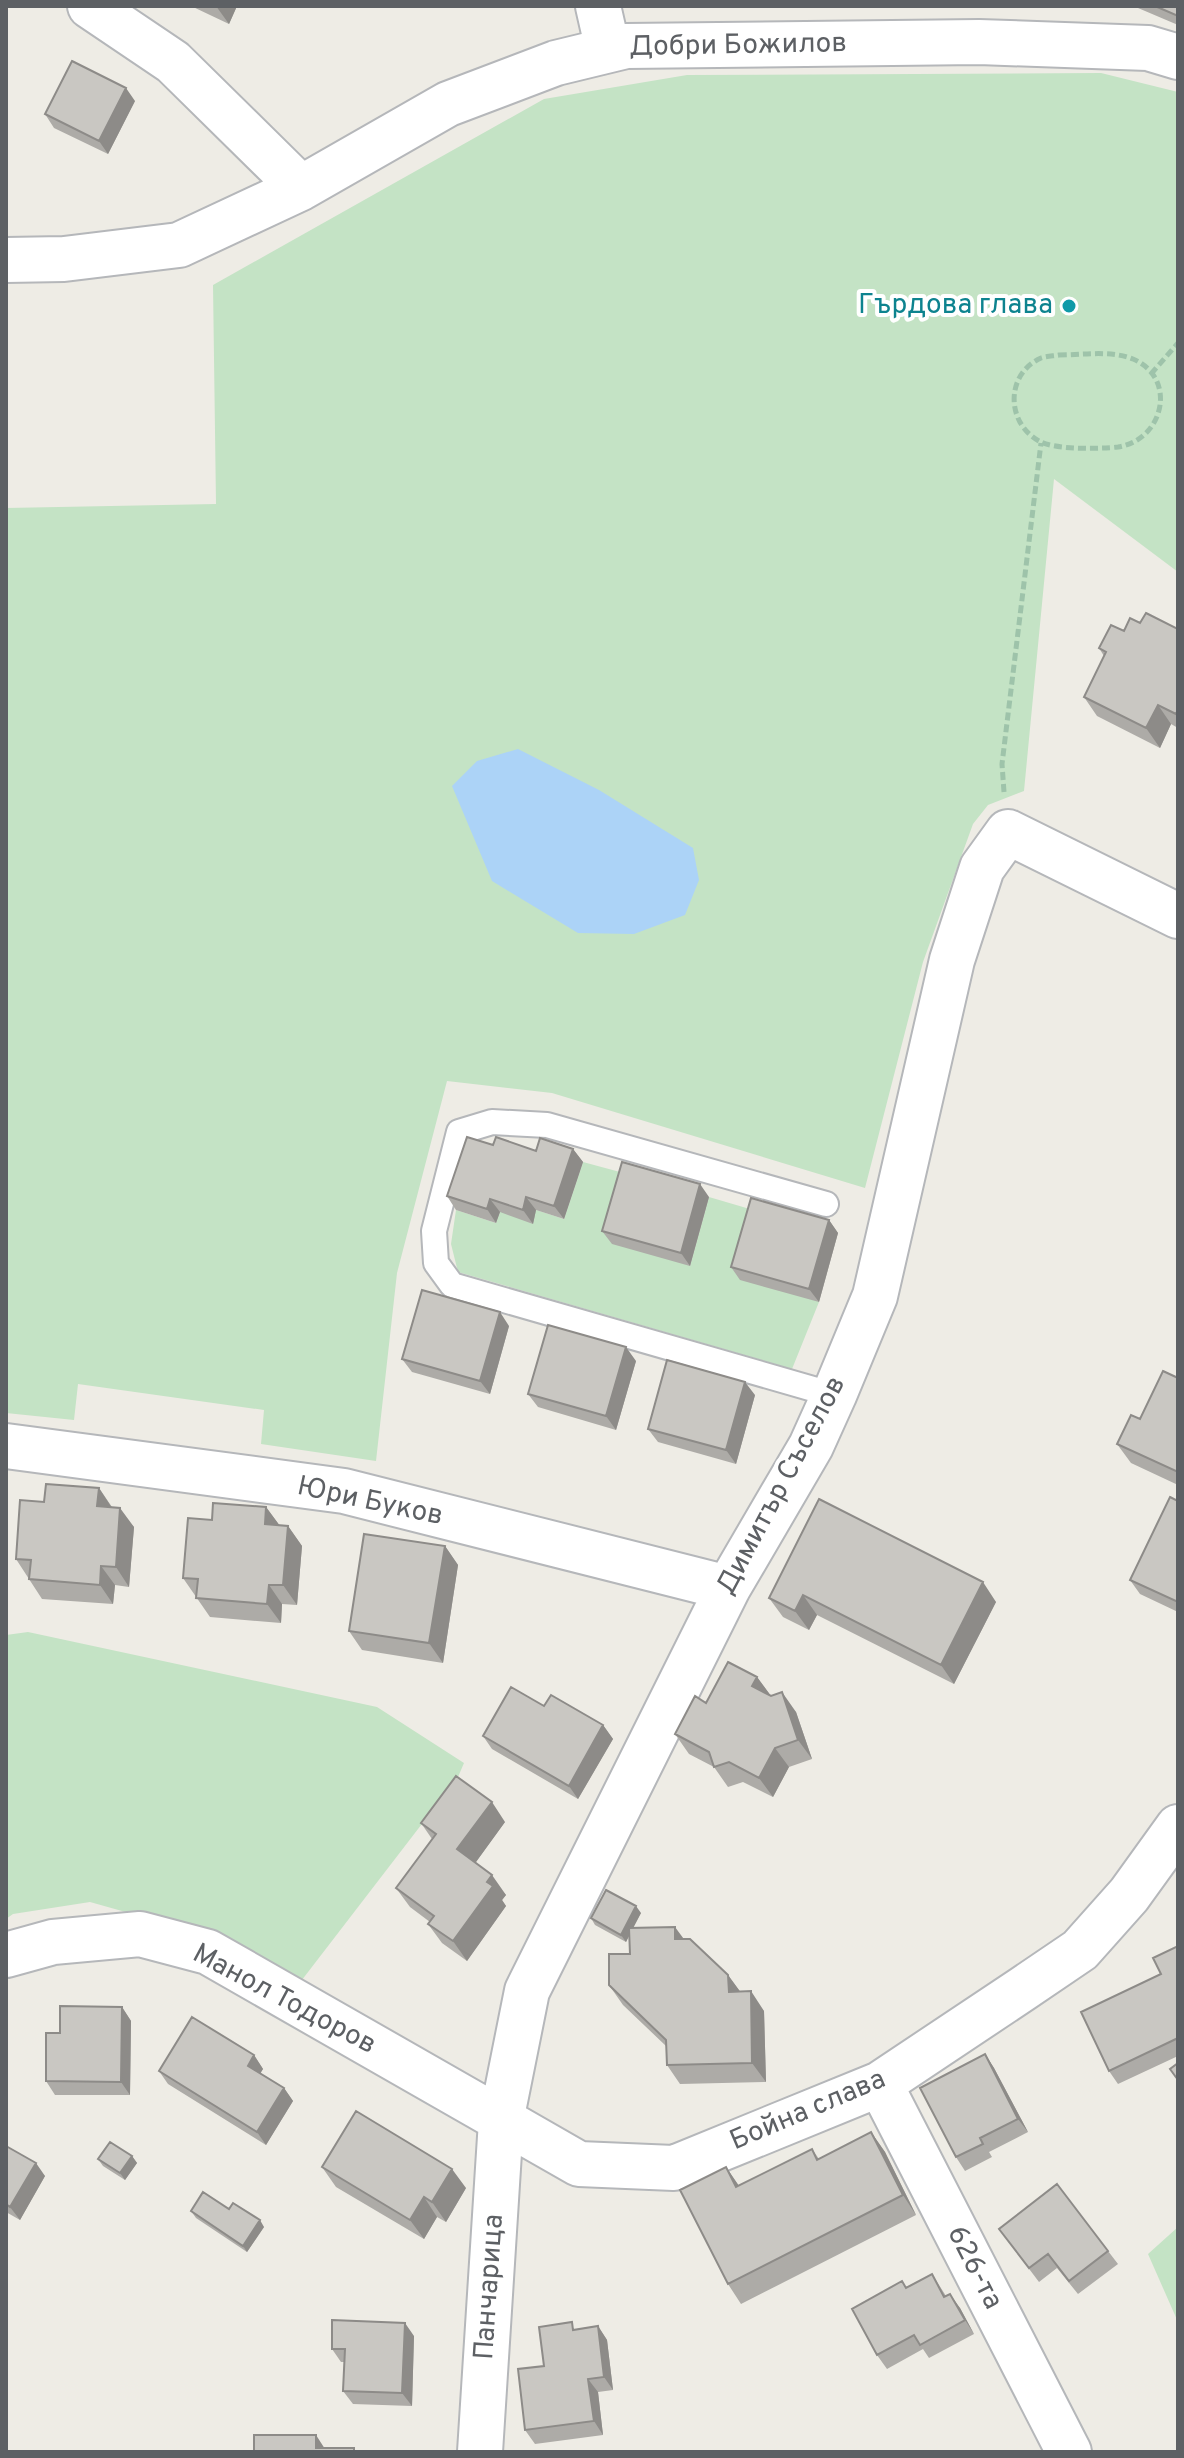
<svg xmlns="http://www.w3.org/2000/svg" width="1184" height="2458" font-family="Overpass,sans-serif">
  <rect width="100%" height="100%" fill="#eeece5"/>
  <!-- green -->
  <path fill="#c4e3c5" d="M1101,73L1178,92V572L1054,479L1024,791L988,805L973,824L923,962L865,1188L552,1093L447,1081L397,1273L376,1461L261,1444L264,1410L78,1384L74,1420L6,1413V508L216,504L213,285L544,99L687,75Z
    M583,1162L631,1175L690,1266L709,1197L760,1212L819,1302L792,1369L458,1272L451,1244L456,1210L496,1223L500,1212L536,1210L564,1219Z
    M28,1632L377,1707L464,1763L458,1777L295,1989L193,1931L90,1902L13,1914L6,1919V1635Z
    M1178,2227V2322L1148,2254Z"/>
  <!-- water -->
  <path fill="#acd3f7" d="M518,749L599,790L693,848L699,880L685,915L634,934L578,933L492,881L452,786L477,761Z"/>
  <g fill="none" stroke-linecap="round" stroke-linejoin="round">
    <!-- lane casing -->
    <g stroke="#b5b7ba" stroke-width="28">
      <path id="lane" d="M826,1204L547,1125L492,1122L459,1132L434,1231L436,1263L452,1285L834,1395"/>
    </g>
    <!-- street casing -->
    <g stroke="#b5b7ba" stroke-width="48">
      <path id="street" d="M90,6L173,62L301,188
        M598,6L608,50
        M6,260L64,259L179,245L301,188L448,104L556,63L626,46L979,42L1148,48L1178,57
        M6,1446L344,1491L728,1588
        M6,1955L53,1942L140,1934L208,1952L579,2164L674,2168L880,2084L1024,1988L1080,1950L1129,1895L1178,1827
        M880,2084L1069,2452
        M480,2452L501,2121L527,1991L728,1588L811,1446L834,1395L875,1296L952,960L982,868L1008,832L1178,916"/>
    </g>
    <!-- path -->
    <path stroke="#9ec3aa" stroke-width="5" stroke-dasharray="8 4" stroke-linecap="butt" d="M1059,355C1082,355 1111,350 1133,359C1178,378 1164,440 1118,447C1100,449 1054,450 1039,441C1006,423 1005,374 1041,358C1047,356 1054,356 1059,355Z
      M1151,374L1178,343
      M1004,792L1002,764L1041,443"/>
    <!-- lane -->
    <use href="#lane" stroke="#fff" stroke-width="24"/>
    <!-- street -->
    <use href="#street" stroke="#fff" stroke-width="44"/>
  </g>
  <!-- wall -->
  <path fill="#adaba7" d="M191,6H237L229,24Z
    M1136,6H1178V25L1138,8Z
    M135,101L108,154L54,128L45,114Z
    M1140,623L1178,629V728L1171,724L1160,748L1097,716L1084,697L1104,656L1099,648L1124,631Z
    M493,1145L536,1151L573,1149L583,1162L564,1219L536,1210L533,1224L500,1212L496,1223L456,1210L447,1196Z
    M709,1197L690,1266L612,1244L602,1231Z
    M829,1220L838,1233L819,1302L740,1280L731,1267Z
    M509,1326L490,1394L412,1372L402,1359Z
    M636,1361L616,1430L538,1407L528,1394Z
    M1178,1378V1485L1131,1463L1117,1444Z
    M755,1395L736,1464L658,1442L648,1429Z
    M99,1488L112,1507L134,1527L129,1587L115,1585L113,1604L42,1599L16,1559L44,1502Z
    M819,1499L996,1602L954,1684L817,1615L809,1630L783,1617L769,1598Z
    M1178,1501V1612L1140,1594L1130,1580Z
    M266,1507L280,1526H288L302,1546L297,1605L282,1604L281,1623L210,1617L183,1578L212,1520Z
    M445,1546L458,1565L443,1663L362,1650L349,1631Z
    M757,1677L771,1696L796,1712L812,1759L789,1767L773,1797L743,1782L728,1787L714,1767L689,1754L675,1734L706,1703Z
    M544,1706L603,1725L613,1739L578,1799L492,1749L483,1736Z
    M505,1822L475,1863L506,1895L502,1900L506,1906L467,1961L442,1943L428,1924L430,1922L410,1907L396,1888L432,1839L421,1823Z
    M641,1913L633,1927L683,1939L728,1975L740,1992L764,2011L766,2082L680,2084L667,2065L666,2046L623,2005L609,1985L630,1954L629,1935L626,1942L595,1925L591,1918Z
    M1178,1946V2056L1118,2084L1109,2071L1161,1974Z
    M122,2007L131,2021L130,2095H55L46,2081L60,2033Z
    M985,2054L994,2068L1028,2132L989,2152L992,2157L965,2171L956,2157Z
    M254,2055L263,2069L260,2073L284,2088L293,2101L266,2145L168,2084L159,2071Z
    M871,2132L885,2152L916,2215L741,2304L728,2284L726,2167L739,2186L812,2149L819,2159Z
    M6,2146L45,2176L20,2220L6,2212Z
    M132,2156L137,2163L125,2180L103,2166L98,2159Z
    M322,2167L466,2188L446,2222L437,2217L424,2239L336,2187Z
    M229,2209L264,2227L247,2252L196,2218L191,2211Z
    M999,2229L1108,2251L1118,2264L1078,2294L1057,2268L1039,2282Z
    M932,2274L946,2296L960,2308L974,2334L929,2358L923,2349L887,2369L877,2355L906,2288Z
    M598,2326L607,2340L613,2390L598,2392L603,2435L535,2444L525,2430L544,2366L577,2329Z
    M414,2336L412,2406L353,2404L343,2391L344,2362H341L332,2349Z"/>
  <!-- shaded-wall -->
  <path fill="#8d8b88" d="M216,6H237L229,24Z
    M126,88L135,101L108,154L99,141Z
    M1158,705L1171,724L1160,748L1146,728Z
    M573,1149L583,1162L564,1219L554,1206Z
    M700,1184L709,1197L690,1266L681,1253Z
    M526,1197L536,1210L533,1224L523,1210Z
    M490,1199L500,1212L496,1223L487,1209Z
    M829,1220L838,1233L819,1302L809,1289Z
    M500,1312L509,1326L490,1394L480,1381Z
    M626,1347L636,1361L616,1430L606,1416Z
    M745,1382L755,1395L736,1464L726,1450Z
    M99,1488L112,1508L97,1506Z
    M266,1507L280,1526L265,1524Z
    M120,1508L134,1527L129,1587L116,1567Z
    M288,1526L302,1546L297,1605L283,1585Z
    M445,1546L458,1565L443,1663L429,1643Z
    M101,1566L115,1585L113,1604L100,1585Z
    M983,1582L996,1602L954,1684L941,1665Z
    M269,1585L282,1604L281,1623L267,1604Z
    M803,1595L817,1615L809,1630L795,1611Z
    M757,1677L771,1696L752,1686Z
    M782,1692L796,1712L812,1759L798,1740Z
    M603,1725L613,1739L578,1799L569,1786Z
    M775,1748L789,1767L773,1797L759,1778Z
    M492,1802L505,1822L471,1869L457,1849Z
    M492,1875L506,1895L502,1900L506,1906L467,1961L453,1941Z
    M636,1906L641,1913L626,1942L621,1935Z
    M675,1927L689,1946L675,1939Z
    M728,1975L742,1994L729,1992Z
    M751,1991L764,2011L766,2082L752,2063Z
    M122,2007L131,2021L130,2095L121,2082Z
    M985,2054L994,2068L1028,2132L1018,2119Z
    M254,2055L263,2069L257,2079L248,2066Z
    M284,2088L293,2101L266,2145L257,2132Z
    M871,2132L885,2152L916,2215L903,2195Z
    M132,2156L137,2163L125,2180L120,2173Z
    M36,2163L45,2176L20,2220L10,2207Z
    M726,2167L739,2186L736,2187Z
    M452,2169L466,2188L446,2222L432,2202Z
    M424,2197L437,2217L424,2239L410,2220Z
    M260,2220L264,2227L247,2252L243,2246Z
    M950,2294L960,2308L974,2334L965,2320Z
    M405,2323L414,2336L412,2406L402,2393Z
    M598,2326L607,2340L613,2390L604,2377Z
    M588,2379L598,2392L603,2435L594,2421Z
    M316,2435L325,2449L316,2448Z"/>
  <!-- building -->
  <path fill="#c9c7c2" stroke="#8d8b88" stroke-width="2" d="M1155,6H1178V16Z
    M72,61L126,88L99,141L45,114Z
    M1146,613L1178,629V709L1176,714L1158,705L1146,728L1084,697L1106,652L1099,648L1111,625L1124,631L1130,618L1140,623Z
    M467,1137L493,1145L496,1137L536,1151L540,1138L573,1149L554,1206L526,1197L523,1210L490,1199L487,1209L447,1196Z
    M622,1162L700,1184L681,1253L602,1231Z
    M751,1198L829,1220L809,1289L731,1267Z
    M422,1290L500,1312L480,1381L402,1359Z
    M548,1325L626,1347L606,1416L528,1394Z
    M667,1360L745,1382L726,1450L648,1429Z
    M1163,1371L1178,1378V1472L1117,1444L1131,1415L1140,1419Z
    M46,1484L99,1488L97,1506L120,1508L116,1567L101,1566L100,1585L29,1579L31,1560L16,1559L20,1500L44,1502Z
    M1170,1497L1178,1501V1602L1130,1580Z
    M819,1499L983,1582L941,1665L803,1595L795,1611L769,1598Z
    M213,1503L266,1507L265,1524L288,1526L283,1585H269L267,1604L196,1598L198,1579L183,1578L188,1518L212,1520Z
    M364,1534L445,1546L429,1643L349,1631Z
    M728,1662L757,1677L752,1686L771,1696L782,1692L798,1740L775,1748L759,1778L729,1762L714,1767L709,1752L675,1734L695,1696L706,1703Z
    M511,1687L544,1706L551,1695L603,1725L569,1786L483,1736Z
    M456,1776L492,1802L457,1849L492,1875L487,1882L493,1886L453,1941L428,1924L434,1916L396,1888L436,1834L421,1823Z
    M606,1890L636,1906L621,1935L591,1918Z
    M675,1927V1939H690L728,1975L729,1992L751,1991L752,2063L667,2065L666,2040L609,1985V1954H630L629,1928Z
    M1178,1946V2038L1109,2071L1081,2012L1161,1974L1153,1958Z
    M60,2006L122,2007L121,2082L46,2081V2033H60Z
    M192,2017L254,2055L248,2066L284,2088L257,2132L159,2071Z
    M985,2054L1018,2119L980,2138L983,2144L956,2157L920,2088Z
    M1178,2063V2080L1170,2069Z
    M356,2111L452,2169L432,2202L424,2197L410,2220L322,2167Z
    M871,2132L903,2195L728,2284L680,2190L726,2167L736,2187L812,2149L817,2160Z
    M110,2142L132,2156L120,2173L98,2159Z
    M6,2146L36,2163L10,2207L6,2204Z
    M1057,2184L1108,2251L1069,2281L1048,2254L1029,2268L999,2229Z
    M203,2192L229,2209L233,2203L260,2220L243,2246L191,2211Z
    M932,2274L944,2297L950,2294L965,2320L920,2345L914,2335L877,2355L852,2309L902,2281L906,2288Z
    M332,2320L405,2323L402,2393L343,2391L345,2349H332Z
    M572,2322L573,2330L598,2326L604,2377L588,2379L594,2421L525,2430L518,2369L544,2366L539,2327Z
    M254,2435H316V2448H354V2452H254Z"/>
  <!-- markers -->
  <circle fill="#0f9aa8" stroke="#fff" stroke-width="3" cx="1069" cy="306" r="8"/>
  <g text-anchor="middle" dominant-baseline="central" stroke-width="8" stroke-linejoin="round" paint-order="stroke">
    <!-- street labels -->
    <g font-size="28" fill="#5d6064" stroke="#fff">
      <text transform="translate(738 46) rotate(-1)">Добри Божилов</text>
      <text transform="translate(782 1486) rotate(-62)">Димитър Съселов</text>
      <text transform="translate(370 1502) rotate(12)">Юри Буков</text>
      <text transform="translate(284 2000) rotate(28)">Манол Тодоров</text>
      <text transform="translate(808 2111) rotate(-23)">Бойна слава</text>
      <text transform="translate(974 2268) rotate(63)">626-та</text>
      <text transform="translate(490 2287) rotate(-86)">Панчарица</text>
    </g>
    <!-- culture labels -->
    <g font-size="28" fill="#0d838f" stroke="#fff" text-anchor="end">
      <text x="1053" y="306">Гърдова глава</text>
    </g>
  </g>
  <!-- border -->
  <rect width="1184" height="2458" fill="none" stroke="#5d6064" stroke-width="16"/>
</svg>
